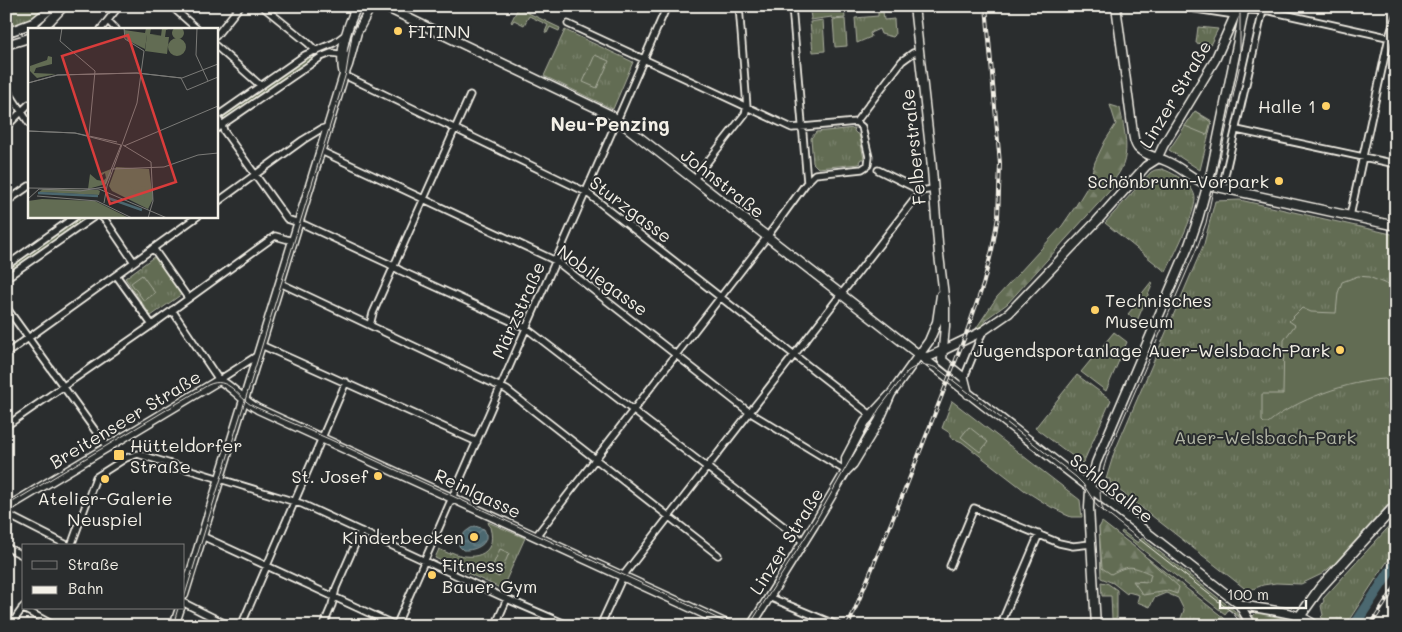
<svg xmlns="http://www.w3.org/2000/svg" width="1402" height="632" font-family="Mali,sans-serif">
  <defs>
    <pattern id="grass-tufts" width="24" height="20" patternUnits="userSpaceOnUse" patternTransform="scale(1.25)"><rect width="24" height="20" fill="#626c53"/><path d="M3 7l-1-3M5 7V3M7 7l1-3M15 17l-1-3M17 17v-4M19 17l1-3" fill="none" stroke="#79816c"/></pattern>
    <pattern id="forest-firs" width="22" height="20" patternUnits="userSpaceOnUse" patternTransform="scale(1.25)"><rect width="22" height="20" fill="#626c53"/><path d="M5 1l3.5 6h-7zM16 11l3.5 6h-7z" fill="#79816c"/></pattern>
    <pattern id="water-waves" width="16" height="10" patternUnits="userSpaceOnUse" patternTransform="scale(1.25)"><rect width="16" height="10" fill="#4b676f"/><path d="M0 5q4-4 8 0t8 0" fill="none" stroke="#667d84"/></pattern>
  </defs>
  <rect width="100%" height="100%" fill="#2a2d2e"/>
  <filter id="ink" filterUnits="userSpaceOnUse"><feTurbulence type="fractalNoise" baseFrequency=".02" numOctaves="2"/><feDisplacementMap in="SourceGraphic" scale="10" xChannelSelector="R" yChannelSelector="G"/><feConvolveMatrix kernelMatrix="1 2 1 2 8 2 1 2 1" color-interpolation-filters="sRGB"/></filter>
  <g filter="url(#ink)">
    <!-- grass -->
    <path fill="url(#grass-tufts)" stroke="#abae9e" d="M6,6H50L29,22L6,30Z
      M809,6H844L845,18L833,19L832,17L810,20L811,18Z
      M518,8L560,28L559,31L550,27L547,33L545,32L548,25L529,16L524,25L514,20L512,23L511,22Z
      M883,11L884,20L894,19L895,35L893,37L881,34L879,29L870,33L871,37L857,43L855,18L878,16V12Z
      M845,19L847,46L835,47L833,20Z
      M823,20L825,51L813,52L810,22Z
      M1198,27L1218,29L1210,45L1196,43Z
      M565,30L633,62L613,109L544,76Z
      M313,52L316,57L225,121L222,117Z
      M1195,111L1212,121L1200,170L1169,150Z
      M855,128L854,131L857,134H859L864,159H861L859,162L861,163L859,164L818,168L813,163L811,138L816,132Z
      M1162,169C1174,173 1195,185 1195,199C1195,214 1173,257 1166,272L1105,223L1151,172L1155,170Z
      M1240,200L1396,235V496L1334,564L1322,574L1301,584L1276,583L1263,585L1248,591L1110,483V479H1106L1114,453L1204,244L1215,201Z
      M80,216H90L6,275V268Z
      M155,256L182,294L151,316L125,278Z
      M1151,282L1153,283L1137,321L1128,314L1133,308L1132,306Z
      M1114,332L1127,342L1106,391L1081,372Z
      M1077,375L1111,400L1084,461L1082,463L1035,428Z
      M952,401L1080,500L1082,517H1071L1064,514V513L1051,507L1024,490L962,442L950,437V433L942,428Z
      M1396,519V548L1345,626H1333L1321,617L1323,615L1321,606L1324,601L1323,599Z
      M488,522L525,538L502,589L435,558L439,549L450,554L451,552C476,563 501,553 488,522Z
      M1104,524L1224,618L1227,621V626H1182L1180,621L1184,610L1178,598L1166,593L1154,598L1150,607L1137,602L1139,595L1128,592L1127,594L1113,583L1101,578L1099,527Z
      M1122,531L1138,543L1142,538L1235,611L1247,626H1245L1240,618L1229,609L1225,614L1121,533Z
      M1101,582L1107,583L1117,590V618L1112,619L1111,596H1102Z
      M1256,613L1288,619L1289,621L1285,626H1258L1253,616Z"/>
    <!-- forest -->
    <path fill="url(#forest-firs)" stroke="#abae9e" d="M1110,105L1120,108C1125,134 1133,159 1113,181L1116,184L1007,304L986,319L982,327L975,330L997,297L1062,226L1075,207L1088,186L1095,162L1105,141L1116,124Z
      M1195,111L1211,122L1207,135L1185,126Z
      M1102,522L1137,549L1179,587L1177,594L1168,591L1143,595L1133,581L1149,582L1151,574C1132,566 1130,564 1111,574L1102,568L1099,528Z"/>
    <!-- pitch -->
    <path fill="#626c53" stroke="#abae9e" d="M595,55L609,61L597,88L583,82Z
      M142,275L155,293L144,301L131,283Z
      M1358,276L1369,277L1396,288V383H1390L1385,379C1349,381 1295,400 1268,423H1264L1262,421V394H1283L1284,340L1295,325L1289,321L1302,308L1311,312L1336,313L1338,293L1342,282Z
      M969,427L988,442L980,452L961,437Z
      M500,549L509,553L499,577L487,571L490,564L493,565Z"/>
    <!-- water -->
    <path fill="url(#water-waves)" stroke="#8f9e9f" d="M475,526L484,529C492,543 476,551 463,550L459,546C459,536 466,530 475,526Z"/>
    <g fill="none" stroke-linecap="round" stroke-linejoin="round">
      <!-- river -->
      <path stroke="#4b676f" stroke-width="10" d="M1354,626L1396,562"/>
      <!-- street casing -->
      <g stroke="#f4f1e8" stroke-width="9">
        <path id="street" d="M171,6L197,29
          M262,6L308,43L316,51
          M792,6L807,182
          M1176,6L1235,15L1245,10L1270,11L1396,39
          M108,21L116,29
          M568,24L792,128L856,122
          M101,29L119,6
          M216,36L240,6
          M216,46L261,86
          M344,75L586,192L871,415
          M6,88L29,123
          M216,117L222,125L224,131L287,219L305,225L389,264L401,271L526,328L804,542
          M216,117L305,55L334,43L346,34
          M856,122L902,61L913,53L918,52
          M6,127L29,104
          M216,129L321,57L331,53L346,55
          M1237,130L1396,164
          M321,151L556,261L749,412L846,471
          M878,170L921,191L933,189
          M694,179L745,114L747,107L739,6
          M1222,188L1264,6
          M6,202L29,186
          M216,203L303,140L321,129L328,127
          M101,216L106,221L134,262
          M1350,216L1389,37L1396,16
          M153,248L188,298
          M6,266L76,216
          M116,275L152,325
          M6,278L95,216
          M280,283L507,390L718,555
          M6,307L107,447
          M172,310L219,380L258,355
          M370,325L373,313L470,95
          M261,345L477,442
          M6,354L198,216
          M964,378L983,331
          M6,426L152,325L275,236L293,241
          M6,514L69,546
          M202,536L397,626
          M536,536L767,237L807,182L815,174L862,169L868,165L869,157L862,127L856,122
          M71,546L96,477L126,458L138,454L302,504L507,599L570,626
          M6,547L24,556
          M950,566L974,508L1059,543L1073,546L1091,544
          M769,597L839,626
          M184,603L230,626
          M22,608L55,626
          M10,626L24,606
          M241,626L346,382
          M323,626L332,605L336,588L361,531
          M396,626L667,6
          M495,626L507,599
          M600,626L623,576L921,191
          M1000,626L1039,534"/>
      </g>
      <!-- secondary casing -->
      <g stroke="#f4f1e8" stroke-width="11">
        <path id="secondary" d="M383,6L611,115L1239,604L1252,626
          M914,6L931,157L939,255L945,304V326L942,360L964,378L968,394
          M1116,6L1133,133C1134,138 1134,143 1138,148C1146,156 1157,157 1166,161C1181,167 1192,179 1208,185L1396,226
          M42,29L64,6
          M6,33L33,23L54,6
          M6,45L29,38
          M344,75C338,52 347,27 357,6
          M919,356L928,357L942,351L983,331L1009,313L1097,221L1146,166L1157,159L1163,146L1215,60L1235,15
          M846,471V458L865,422L891,394L929,341L937,322L941,295
          M6,508L219,380C233,387 243,401 258,409L731,626
          M184,595L344,75L348,65L357,32L371,6
          M1239,604C1264,611 1295,609 1316,626
          M174,626L180,608
          M751,626L814,525L846,471L853,464L879,421L891,394
          M1096,626L1089,508L1090,489L1096,463L1189,245L1198,219L1211,172L1245,6"/>
      </g>
      <!-- primary casing -->
      <g stroke="#f4f1e8" stroke-width="12">
        <path id="primary" d="M1293,626L1320,588L1396,505"/>
      </g>
      <!-- street -->
      <use href="#street" stroke="#2a2d2e" stroke-width="5.5"/>
      <!-- secondary -->
      <use href="#secondary" stroke="#2a2d2e" stroke-width="8"/>
      <!-- primary -->
      <use href="#primary" stroke="#2a2d2e" stroke-width="9"/>
      <!-- tram -->
      <path stroke="#f4f1e8" stroke-width="1" d="M6,506L208,385C229,375 238,398 253,406L329,439L734,626
        M1104,512C1096,494 1102,472 1108,454L1197,248L1206,223L1240,64V6
        M184,598L340,93L346,73L352,35L366,6
        M173,626L178,608
        M749,626L815,522L879,409L907,372C918,363 930,363 941,371L1076,477L1083,484L1097,506L1233,613L1243,626"/>
      <!-- rail casing -->
      <g stroke="#f4f1e8" stroke-width="4">
        <path id="rail" d="M848,626L906,487L966,334L983,285L992,250L998,217L1000,164L986,6
          M1370,626L1396,586"/>
      </g>
      <!-- rail -->
      <use href="#rail" stroke="#2a2d2e" stroke-width="2" stroke-dasharray="5.5" stroke-linecap="butt"/>
    </g>
  </g>
  <!-- markers -->
  <g fill="#ffd166" stroke="#2a2d2e" stroke-width="2">
    <circle cx="398" cy="31" r="5"/>
    <circle cx="1326" cy="106" r="5"/>
    <circle cx="1279" cy="181" r="5"/>
    <circle cx="1095" cy="310" r="5"/>
    <circle cx="1340" cy="350" r="5"/>
    <rect x="113" y="449" width="12" height="12" rx="2.5"/>
    <circle cx="378" cy="476" r="5"/>
    <circle cx="105" cy="479" r="5"/>
    <circle cx="474" cy="537" r="5"/>
    <circle cx="432" cy="575" r="5"/>
  </g>
  <g text-anchor="middle" dominant-baseline="central" stroke-width="4" stroke-linejoin="round" paint-order="stroke">
    <!-- poi labels -->
    <g font-size="18" fill="#f4f1e8" stroke="#2a2d2e" text-anchor="end">
      <text x="408" y="31" text-anchor="start">FITINN</text>
      <text x="1316" y="106">Halle 1</text>
      <text x="1269" y="181">Schönbrunn-Vorpark</text>
      <text x="1105" y="300" text-anchor="start">Technisches<tspan x="1105" dy="21">Museum</tspan></text>
      <text x="1330" y="350">Jugendsportanlage Auer-Welsbach-Park</text>
      <text x="130" y="445" text-anchor="start">Hütteldorfer<tspan x="130" dy="21">Straße</tspan></text>
      <text x="368" y="476">St. Josef</text>
      <text x="105" y="498" text-anchor="middle">Atelier-Galerie<tspan x="105" dy="21">Neuspiel</tspan></text>
      <text x="464" y="537">Kinderbecken</text>
      <text x="442" y="565" text-anchor="start">Fitness<tspan x="442" dy="21">Bauer Gym</tspan></text>
    </g>
    <!-- street labels -->
    <g font-size="18" fill="#f4f1e8" stroke="#2a2d2e">
      <text transform="translate(1175 94) rotate(-59)">Linzer Straße</text>
      <text transform="translate(913 147) rotate(-96)">Felberstraße</text>
      <text transform="translate(723 183) rotate(38)">Johnstraße</text>
      <text transform="translate(631 209) rotate(37)">Sturzgasse</text>
      <text transform="translate(603 280) rotate(36)">Nobilegasse</text>
      <text transform="translate(518 310) rotate(-66)">Märzstraße</text>
      <text transform="translate(125 419) rotate(-31)">Breitenseer Straße</text>
      <text transform="translate(1112 488) rotate(38)">Schloßallee</text>
      <text transform="translate(478 493) rotate(25)">Reinlgasse</text>
      <text transform="translate(786 541) rotate(-58)">Linzer Straße</text>
    </g>
    <!-- park labels -->
    <g font-size="18" fill="#b2b5a5" stroke="#2a2d2e">
      <text x="1265" y="437">Auer-Welsbach-Park</text>
    </g>
    <!-- neighbourhood labels -->
    <g font-size="19" font-weight="bold" fill="#f4f1e8" stroke="#2a2d2e">
      <text x="610" y="123">Neu-Penzing</text>
    </g>
  </g>
  <!-- overview -->
  <g transform="translate(28 28)">
    <rect width="190" height="190" fill="#2a2d2e"/>
    <path d="M118,0H123L122,6L137,8L119,7L117,21L99,12L96,2L117,5ZM20,28L24,29V36L8,40L6,45L28,46L9,50L2,43V38L19,32ZM88,139L121,141L125,171L120,181L84,163L81,158ZM83,141V145L78,157L77,159L74,161L77,159L78,156L60,161L62,146L69,152L75,153L78,150L77,145L73,148V145ZM14,171L67,173L101,190H0V173Z" fill="#626c53"/>
    <path d="M15,161L70,162L72,163L71,167L11,164Z" fill="#626c53"/>
    <path d="M144 5a6 6 0 1 1 12 0a6 6 0 1 1-12 0ZM134,0H143L138,2L137,9H141L139,26L117,23L119,6L133,8ZM140 19a9 9 0 1 1 18 0a9 9 0 1 1-18 0Z" fill="#626c53"/>
    <path d="M102,153H113V158L118,159L116,175L99,154Z" fill="#626c53"/>
    <path fill="none" stroke="#4b676f" stroke-width="2.5" d="M10,165L70,168M80,170L114,182"/>
    <path fill="none" stroke="#7b7b78" stroke-width="1" d="M34,0L32,13L67,43L61,107M96,0L97,11L116,23M169,0L168,27L180,53M0,55L30,47L109,45L154,50L190,36M0,55L29,47L109,45L153,50L159,62L190,49M0,103L47,105L89,114M0,103L47,105L93,117L76,159L52,163L11,161L0,171M95,117L123,134L125,173L120,190M96,118L190,78M84,141L136,139L170,127L190,125M0,160L71,161L139,190M9,168L69,173L104,190M76,175L79,158L109,75L116,23"/>
    <path fill="#d93c3b" fill-opacity="0.15" stroke="#d93c3b" stroke-width="2.5" d="M100,7L148,154L82,176L34,28Z"/>
    <rect width="190" height="190" fill="none" stroke="#f4f1e8" stroke-width="2.5"/>
  </g>
  <!-- margin -->
  <rect width="1402" height="632" fill="none" stroke="#2a2d2e" stroke-width="25"/>
  <rect x="12" y="12" width="1377" height="607" fill="none" stroke="#f4f1e8" stroke-width="2" filter="url(#ink)"/>
  <!-- legend -->
  <rect x="22" y="544" width="162" height="65" fill="#2a2d2e" stroke="#7b7b78"/>
  <rect x="32" y="561" width="25" height="8" fill="#2a2d2e" stroke="#7b7b78"/>
  <text x="68" y="570" font-size="15" fill="#f4f1e8">Straße</text>
  <rect x="32" y="586" width="25" height="8" fill="#f4f1e8" stroke="#7b7b78"/>
  <text x="68" y="594" font-size="15" fill="#f4f1e8">Bahn</text>
  <!-- scale -->
  <path d="M1220 600v8h86v-8" fill="none" stroke="#f4f1e8" stroke-width="2.5"/>
  <text x="1227" y="600" font-size="15" fill="#f4f1e8" stroke="#2a2d2e" stroke-width="4" paint-order="stroke">100 m</text>
</svg>
